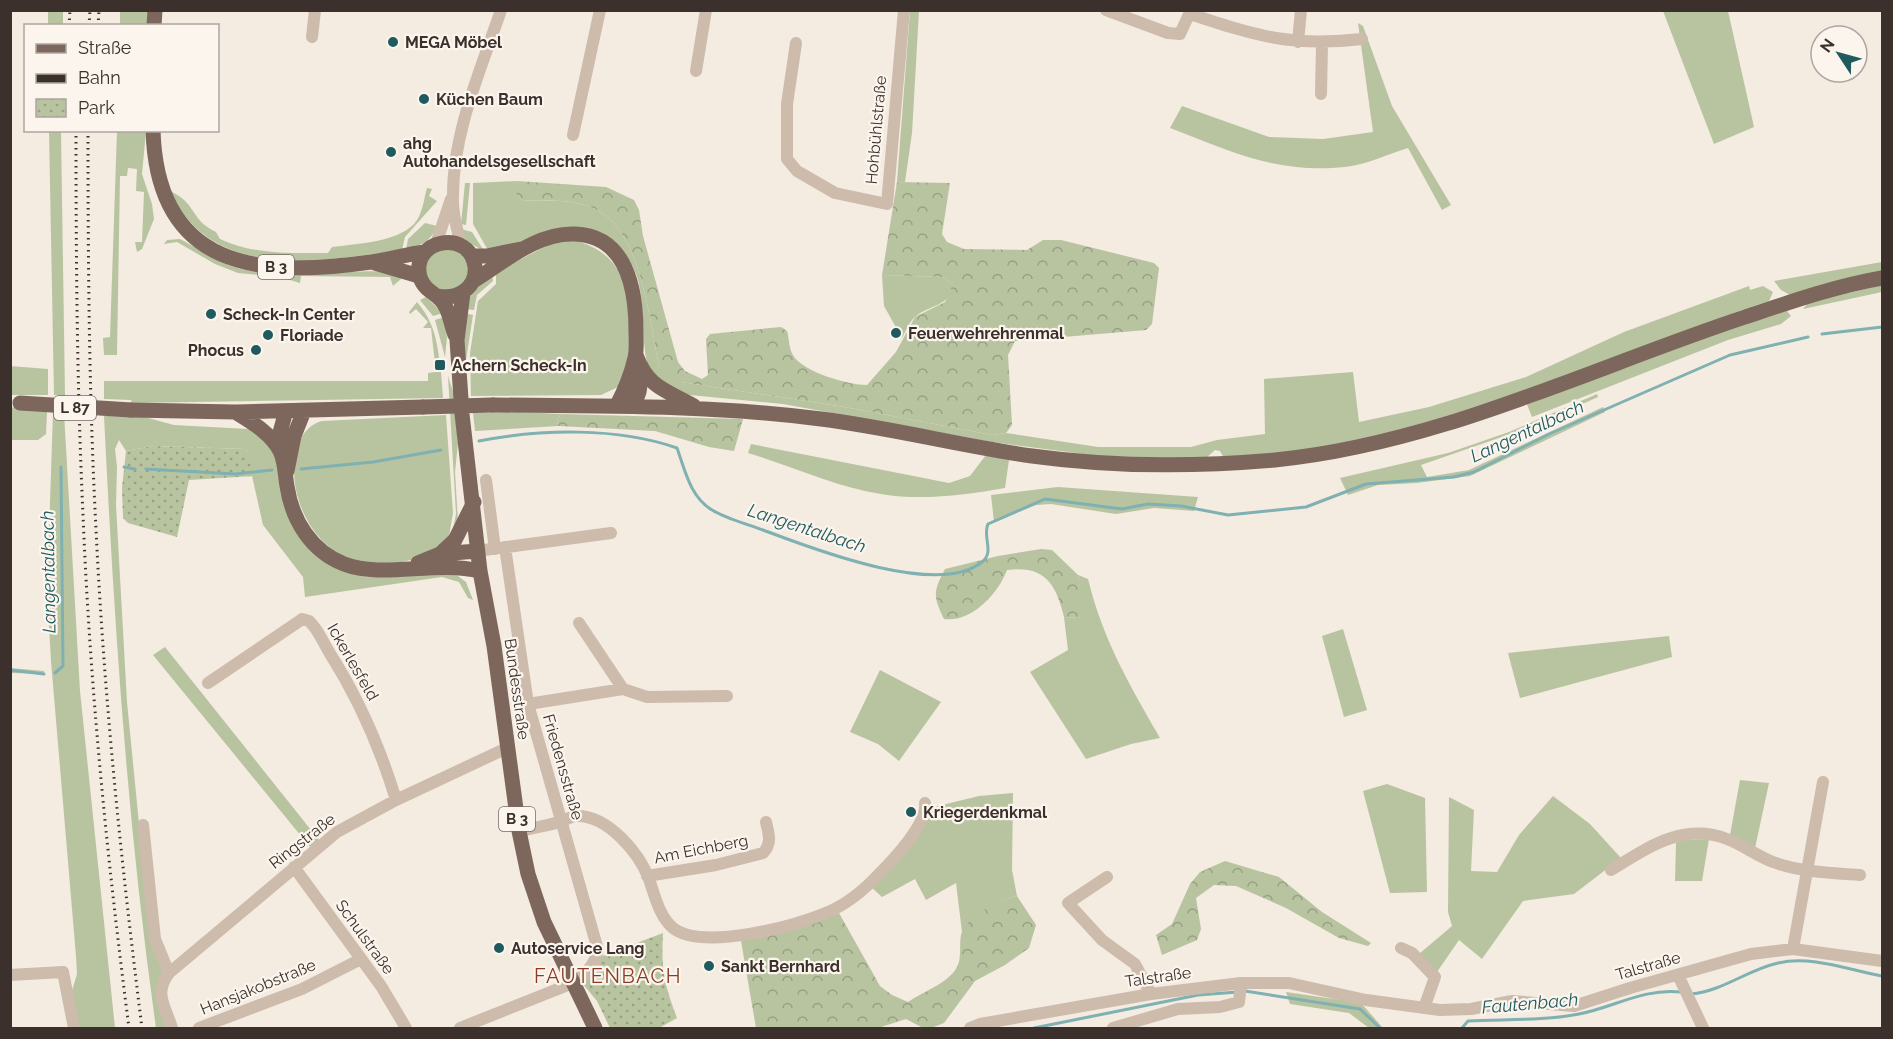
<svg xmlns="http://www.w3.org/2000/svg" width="1893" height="1039" font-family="Raleway,sans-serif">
  <defs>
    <pattern id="forest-crowns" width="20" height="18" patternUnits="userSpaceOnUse" patternTransform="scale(1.5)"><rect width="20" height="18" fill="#b8c4a0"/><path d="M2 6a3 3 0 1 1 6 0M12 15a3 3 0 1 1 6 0" fill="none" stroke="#97a083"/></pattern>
    <pattern id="park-dots" width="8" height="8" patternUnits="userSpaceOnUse" patternTransform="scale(1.5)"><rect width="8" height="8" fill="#b8c4a0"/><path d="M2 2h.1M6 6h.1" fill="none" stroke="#97a083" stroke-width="1.8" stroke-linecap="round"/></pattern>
  </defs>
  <rect width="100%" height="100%" fill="#f4ebe1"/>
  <!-- grass -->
  <path fill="#b8c4a0" d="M48,11H63V25H48Z
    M120,11H148V25L120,26Z
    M910,11H919L912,133L905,182H897Z
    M1663,11H1728L1754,127L1714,144Z
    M1358,23L1363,26L1392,106L1451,205L1442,210L1408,148C1388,154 1366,165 1345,167C1277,174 1232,152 1170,128L1182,106L1269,137L1323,139L1373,132Z
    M49,131H61L65,396L54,395Z
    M117,131H146L142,174L152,204L154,219L142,249L137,252L135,242H142L144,192L136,191L137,169L128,168L127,176H120L117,355H104L103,338L110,337Z
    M517,181L515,190L521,200C546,201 576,198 599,211C641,234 650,322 659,366L681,382L845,407L992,435L1006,433L1098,447H1191L1217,440L1265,434L1264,379L1353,372L1359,422L1429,407L1526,377L1624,332L1749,286L1750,290L1763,286L1773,292L1769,301C1632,347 1500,406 1360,440C1316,451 1269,453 1224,458L1220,451L1215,450L1205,459L1099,456L992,442L783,404L680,394L650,375C641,346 645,318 640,289C637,267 622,245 601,235C594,232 535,239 524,241C512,243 500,249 489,252L473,224V183Z
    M465,183H470L466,225L461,224Z
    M427,188L432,189L429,196L437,201L405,237L402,250C321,261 212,283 170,191C198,204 189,219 216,232L220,239C254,255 291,253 328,253L332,247C355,244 403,242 417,220C423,211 424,198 427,188Z
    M425,223L437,226C431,241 421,246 406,250L408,239Z
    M461,229L472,232L484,251L466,241Z
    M180,239C198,248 214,261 234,267C280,281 350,268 401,272V279L393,286L390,277L301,276L300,283L280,277L238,273L215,264L177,242L164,244L167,240Z
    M573,240C620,252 630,284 629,328C629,338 631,351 629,361C626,370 622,378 618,387L601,395L471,396L470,353L478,301L496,284V272L554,242Z
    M426 270a21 21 0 1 1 42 0a21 21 0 1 1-42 0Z
    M1882,262V272L1790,295L1781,290L1774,281Z
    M492,274L493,281L477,295L474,310L465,309L473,290Z
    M882,275L943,277L953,284C951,307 928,305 915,317C909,322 906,331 902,338L884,306Z
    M1882,285V292L1803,309L1809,302Z
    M426,297L443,313L433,316L420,300Z
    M417,302C434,322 437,340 440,365L437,366L438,372H441L443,398L132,403L131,400L104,399V381H428V373L436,372L431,328H423L428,322L416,309L410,314L409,312Z
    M1787,311L1791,316L1781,324L1728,340L1532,417L1526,402L1684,343Z
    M465,313L473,315L466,360L469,430L463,342Z
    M444,317L447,337L445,357L435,320Z
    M10,366L48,369V395H11Z
    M448,376L454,395L458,443L455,472L458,521L452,534L456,514Z
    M1597,394L1598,397L1533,426L1421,465L1427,477L1469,470L1603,407L1605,412L1470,476L1417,483L1378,485L1348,495L1340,478L1448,453L1509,432Z
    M10,407L47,412L46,434L38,440H11Z
    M519,412L561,414L557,420L558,426L475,431L473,413Z
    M53,413H64L80,691L115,1028H78L71,994L77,974L76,956L51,661L47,592Z
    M137,415L174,425L248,429L259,433L276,457L282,492L341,570L367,577L451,571L466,582L473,600L468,598L459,582L442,577L305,597L303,577L263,525L246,449L153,446L126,451L119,440L115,449L117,467L116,505L127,702L142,854L163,971C151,992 159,1007 168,1028H156C127,823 114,620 104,416Z
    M446,415L453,513L448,542C439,546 429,553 420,557C296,601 264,436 322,421Z
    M751,444L949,483L970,476L986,455L1009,460L1005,488C965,495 922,501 881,494C836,487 792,466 748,453Z
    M1058,487L1198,497L1194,511L1154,508L1116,514L1051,504L1036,505L994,522L991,495Z
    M1078,575L1088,579C1103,640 1129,684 1160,738L1131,744L1086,759L1030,672L1068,650L1064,617L1078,618L1083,613Z
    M1343,629L1367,710L1344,717L1322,636Z
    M1669,636L1672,657L1520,698L1508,653Z
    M165,647L319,840L310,847L153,655Z
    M10,668L44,671V674L11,673Z
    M880,670L941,702L899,761L878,744L850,732Z
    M1740,780L1769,783L1755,848L1730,835Z
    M1387,784L1425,798L1427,892L1390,893L1363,791Z
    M1013,793L1012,870L1017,896C993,903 979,914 962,932L956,883L926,900L915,879L882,897L870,886L930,808L979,796Z
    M1553,796L1590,824L1621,858L1574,894L1523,901L1482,959L1459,940L1437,972L1419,954L1452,926L1448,912L1449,797L1474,810L1471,871L1497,872L1519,835Z
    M1709,839L1702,881H1675L1676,843L1682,840Z
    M1286,992L1361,1003L1383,1028H1369L1349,1013L1290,1004Z"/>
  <!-- forest -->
  <path fill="url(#forest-crowns)" d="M517,181L606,187L634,200L639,210L643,236L678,362L685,371L702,379L708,375L706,339L710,334L781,327L787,331C789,338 789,349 793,355C802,372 849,385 867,385L896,352L915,317L945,302L953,284L943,277L882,275L897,182L950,183L942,234L947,242L964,249L1027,250L1043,240H1061L1154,263L1159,268L1152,324L1146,330L1015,341L1008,355L1012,425L1006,433L992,435L845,407L681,382L664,374L659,366C650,322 641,234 599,211C576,198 546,201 521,200L514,190Z
    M561,414L743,419L734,451L709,447L655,431L558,426L557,420Z
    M1041,549L1052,550L1078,575L1084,613L1078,618L1064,617C1056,583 1044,565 1007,570C998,594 971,623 944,619C933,596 933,592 945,569L998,556Z
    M1225,861L1279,877L1322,912L1371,943L1368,946L1339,938L1286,908L1236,886L1214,885L1196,898L1201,929L1197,940L1162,955L1156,935L1172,924L1190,884L1200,872Z
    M1017,896L1036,925L1029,948L1005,965L975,981L944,1023L931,1028H923L906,1019L878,1028H756L741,941L839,913L880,986L892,995L908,1002C922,992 949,983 957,967C962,958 959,944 961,935C966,915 999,901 1017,896Z"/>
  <!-- park -->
  <path fill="url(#park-dots)" d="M153,446L246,449L254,476L189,480L177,537L128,523L123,518L122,488L126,451Z
    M663,933C661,971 664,983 677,1018L659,1028H610L597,1001L583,984L600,957Z"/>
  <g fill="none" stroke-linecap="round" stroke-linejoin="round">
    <!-- stream -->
    <path stroke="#7fb0b2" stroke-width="3" d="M1822,334L1882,327
      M479,441C541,429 617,427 677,448C685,470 690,497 712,510C727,519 747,524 763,530C811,548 938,598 982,562C995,552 982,536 988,524L1045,499L1122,509L1148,504L1181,506L1228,515L1306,507L1366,484L1454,477L1474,472L1549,434L1730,355L1808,337
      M124,467L135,469
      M146,469L235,474L272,470
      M301,469L373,462L441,450
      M10,670L44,674
      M55,673L63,666L61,467
      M1245,991L1360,1009L1380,1028
      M1691,994C1723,991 1747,970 1778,963C1811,955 1849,970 1882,976
      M1034,1028L1198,995L1238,992
      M1462,1028L1468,1021C1504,1019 1544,1021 1579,1014C1615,1007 1643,988 1681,992"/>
    <!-- minor -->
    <path stroke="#cdbbac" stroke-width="12" d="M1106,10L1168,33L1180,34L1191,10
      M1190,14C1257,36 1291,47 1362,39
      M312,37L315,10
      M1298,42L1301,10
      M796,43L787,104V159L797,171L835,193L887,204L904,10
      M696,71L706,10
      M1321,94L1322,43
      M573,135L600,10
      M436,244L451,199
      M461,245C457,228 452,212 453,195C453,132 481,69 501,10
      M486,480L495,549
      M477,551L611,533
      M579,623L623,689
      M208,683L298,622L302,619L309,621C318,629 323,642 329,652C359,699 380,747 396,800
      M528,704L623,689L647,697L727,696
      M143,825L155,939L169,973
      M519,831C532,828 546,826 559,822C565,821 571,816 576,816C608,815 639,853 649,879C655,896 659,916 673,928C702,951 797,926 828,912C847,904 865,889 879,874C893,860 928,823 925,803
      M294,867L381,986L406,1028
      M1611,870C1647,848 1683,822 1727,839C1743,845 1757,856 1773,862C1800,872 1831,873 1860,875
      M647,876L716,865L763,853C772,844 769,834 766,822
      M1107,877L1068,903L1102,940L1135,964L1151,994
      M1401,948L1412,953L1435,977L1424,1008
      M1793,949L1823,782
      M10,975L63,972L74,1028
      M1678,975L1703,1028
      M172,1028C166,1007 153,994 169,973L337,832L396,800L507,748
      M199,1028L302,989L361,959
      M460,1028L573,983C585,975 595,965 598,950L528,704L505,547
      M970,1028L980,1024L1151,994L1241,983H1289L1366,1000L1440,1010L1471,1009L1512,1001L1574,1006L1630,988L1751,954L1793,949L1882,961
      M1113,1028L1178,1009L1220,1007L1239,1002L1241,983"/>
    <!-- major -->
    <path stroke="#7d675c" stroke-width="15" d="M154,26L155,10
      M153,130C157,269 258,278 371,262C389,260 406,254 425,252
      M472,256H487L521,249
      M375,263L419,276
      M473,281C503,263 537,232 575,234C627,236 636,290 636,331C636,339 637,349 635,358C631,375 625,390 617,405
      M463,293L457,340L462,414L480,571L494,646L519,831L528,874L544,922L595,1028
      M438,296C457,300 477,288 475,267C470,228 410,239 420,277C424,291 437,293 444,304C450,313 451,325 455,335
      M636,355C648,388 666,390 694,406
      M493,405C603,406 712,405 821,419C892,428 962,446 1032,456C1112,467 1195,467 1275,460C1438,444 1591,368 1745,317C1790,302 1836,286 1882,278
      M634,405L639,392L642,372
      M131,410L235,412L423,407
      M235,412C251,422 271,433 280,451C285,461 285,475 287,486C292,520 311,551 344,564C383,579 435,560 480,571
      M280,451L279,436L286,411
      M287,471L294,436L304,411
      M440,554L455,540L474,502
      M418,563L440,554L477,551"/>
    <!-- rail -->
    <path stroke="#3b302b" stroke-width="3" stroke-dasharray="1.5 4.5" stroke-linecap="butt" d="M69,26L70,10
      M89,26L90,10
      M98,26L99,10
      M76,130C76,259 77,387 83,515C90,687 107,858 129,1028
      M88,130C88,263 89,396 96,529C104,696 121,862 142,1028"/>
    <!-- major-bridge -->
    <path stroke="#7d675c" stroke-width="15" d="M20,403L131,410
      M423,407L493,405"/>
  </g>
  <!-- markers -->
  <g fill="#1f5a5e" stroke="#fbf5ee" stroke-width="2">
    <circle cx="393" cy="42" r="6"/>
    <circle cx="424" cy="99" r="6"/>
    <circle cx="391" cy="152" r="6"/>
    <circle cx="211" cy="314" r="6"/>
    <circle cx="896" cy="333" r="6"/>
    <circle cx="268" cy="335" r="6"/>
    <circle cx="256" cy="350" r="6"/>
    <rect x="434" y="359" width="12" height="12" rx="3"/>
    <circle cx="911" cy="812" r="6"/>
    <circle cx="499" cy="948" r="6"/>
    <circle cx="709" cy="966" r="6"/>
  </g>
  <g text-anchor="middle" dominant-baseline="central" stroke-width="4.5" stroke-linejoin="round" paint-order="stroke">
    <!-- shield labels -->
    <g fill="#fbf5ee" stroke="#756b66" stroke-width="1.5">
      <rect x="258" y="255" width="36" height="24" rx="4.5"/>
      <rect x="54" y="396" width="42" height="24" rx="4.5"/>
      <rect x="499" y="807" width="36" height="24" rx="4.5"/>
    </g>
    <g font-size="15" font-weight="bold" fill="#3b302b">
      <text x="276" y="267">B 3</text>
      <text x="75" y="408">L 87</text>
      <text x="517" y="819">B 3</text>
    </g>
    <!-- poi labels -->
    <g font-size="16" font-weight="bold" fill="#3b302b" stroke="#fbf5ee" text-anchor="start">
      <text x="405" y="42">MEGA Möbel</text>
      <text x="436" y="99">Küchen Baum</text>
      <text x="403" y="143">ahg<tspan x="403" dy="18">Autohandelsgesellschaft</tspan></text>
      <text x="223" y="314">Scheck-In Center</text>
      <text x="908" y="333">Feuerwehrehrenmal</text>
      <text x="280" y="335">Floriade</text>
      <text x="244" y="350" text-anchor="end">Phocus</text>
      <text x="452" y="365">Achern Scheck-In</text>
      <text x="923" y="812">Kriegerdenkmal</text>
      <text x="511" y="948">Autoservice Lang</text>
      <text x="721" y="966">Sankt Bernhard</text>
    </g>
    <!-- street labels -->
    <g font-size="16" fill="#3b302b" stroke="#fbf5ee">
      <text transform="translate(876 130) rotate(-85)">Hohbühlstraße</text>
      <text transform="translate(353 662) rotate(60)">Ickerlesfeld</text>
      <text transform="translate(517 689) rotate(82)">Bundesstraße</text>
      <text transform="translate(563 767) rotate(74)">Friedensstraße</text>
      <text transform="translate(302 841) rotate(-38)">Ringstraße</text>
      <text transform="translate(701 849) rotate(-11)">Am Eichberg</text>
      <text transform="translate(365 937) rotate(54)">Schulstraße</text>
      <text transform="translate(1648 966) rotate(-16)">Talstraße</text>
      <text transform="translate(1158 977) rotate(-8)">Talstraße</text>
      <text transform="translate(258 987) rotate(-22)">Hansjakobstraße</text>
    </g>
    <!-- water labels -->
    <g font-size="18" font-style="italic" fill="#1f5a5e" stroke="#fbf5ee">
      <text transform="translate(1527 431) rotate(-25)">Langentalbach</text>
      <text transform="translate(807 528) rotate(18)">Langentalbach</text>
      <text transform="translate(48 572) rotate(-91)">Langentalbach</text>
      <text transform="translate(1530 1003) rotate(-5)">Fautenbach</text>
    </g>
    <!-- quarter labels -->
    <g font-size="20" letter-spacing="1.5" fill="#8c3b22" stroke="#fbf5ee">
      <text x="608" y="976">FAUTENBACH</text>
    </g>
  </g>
  <!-- border -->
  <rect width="1893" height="1039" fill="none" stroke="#3b302b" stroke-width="24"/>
  <!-- legend -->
  <rect x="24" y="24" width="195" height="108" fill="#fbf5ee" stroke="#aea6a0" stroke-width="1.5"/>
  <rect x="36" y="44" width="30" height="9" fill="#7d675c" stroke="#aea6a0" stroke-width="1.5"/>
  <text x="78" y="54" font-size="18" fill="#3b302b">Straße</text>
  <rect x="36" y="74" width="30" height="9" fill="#3b302b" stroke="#aea6a0" stroke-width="1.5"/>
  <text x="78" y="84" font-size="18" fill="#3b302b">Bahn</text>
  <rect x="36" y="99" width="30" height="18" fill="url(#park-dots)" stroke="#aea6a0" stroke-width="1.5"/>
  <text x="78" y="114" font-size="18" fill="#3b302b">Park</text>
  <!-- north arrow -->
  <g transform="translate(1839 54) rotate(306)"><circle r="28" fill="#fbf5ee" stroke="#aea6a0" stroke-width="1.5"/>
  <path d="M0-4.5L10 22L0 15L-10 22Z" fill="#1f5a5e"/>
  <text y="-9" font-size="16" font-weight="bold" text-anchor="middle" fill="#3b302b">N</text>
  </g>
</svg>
